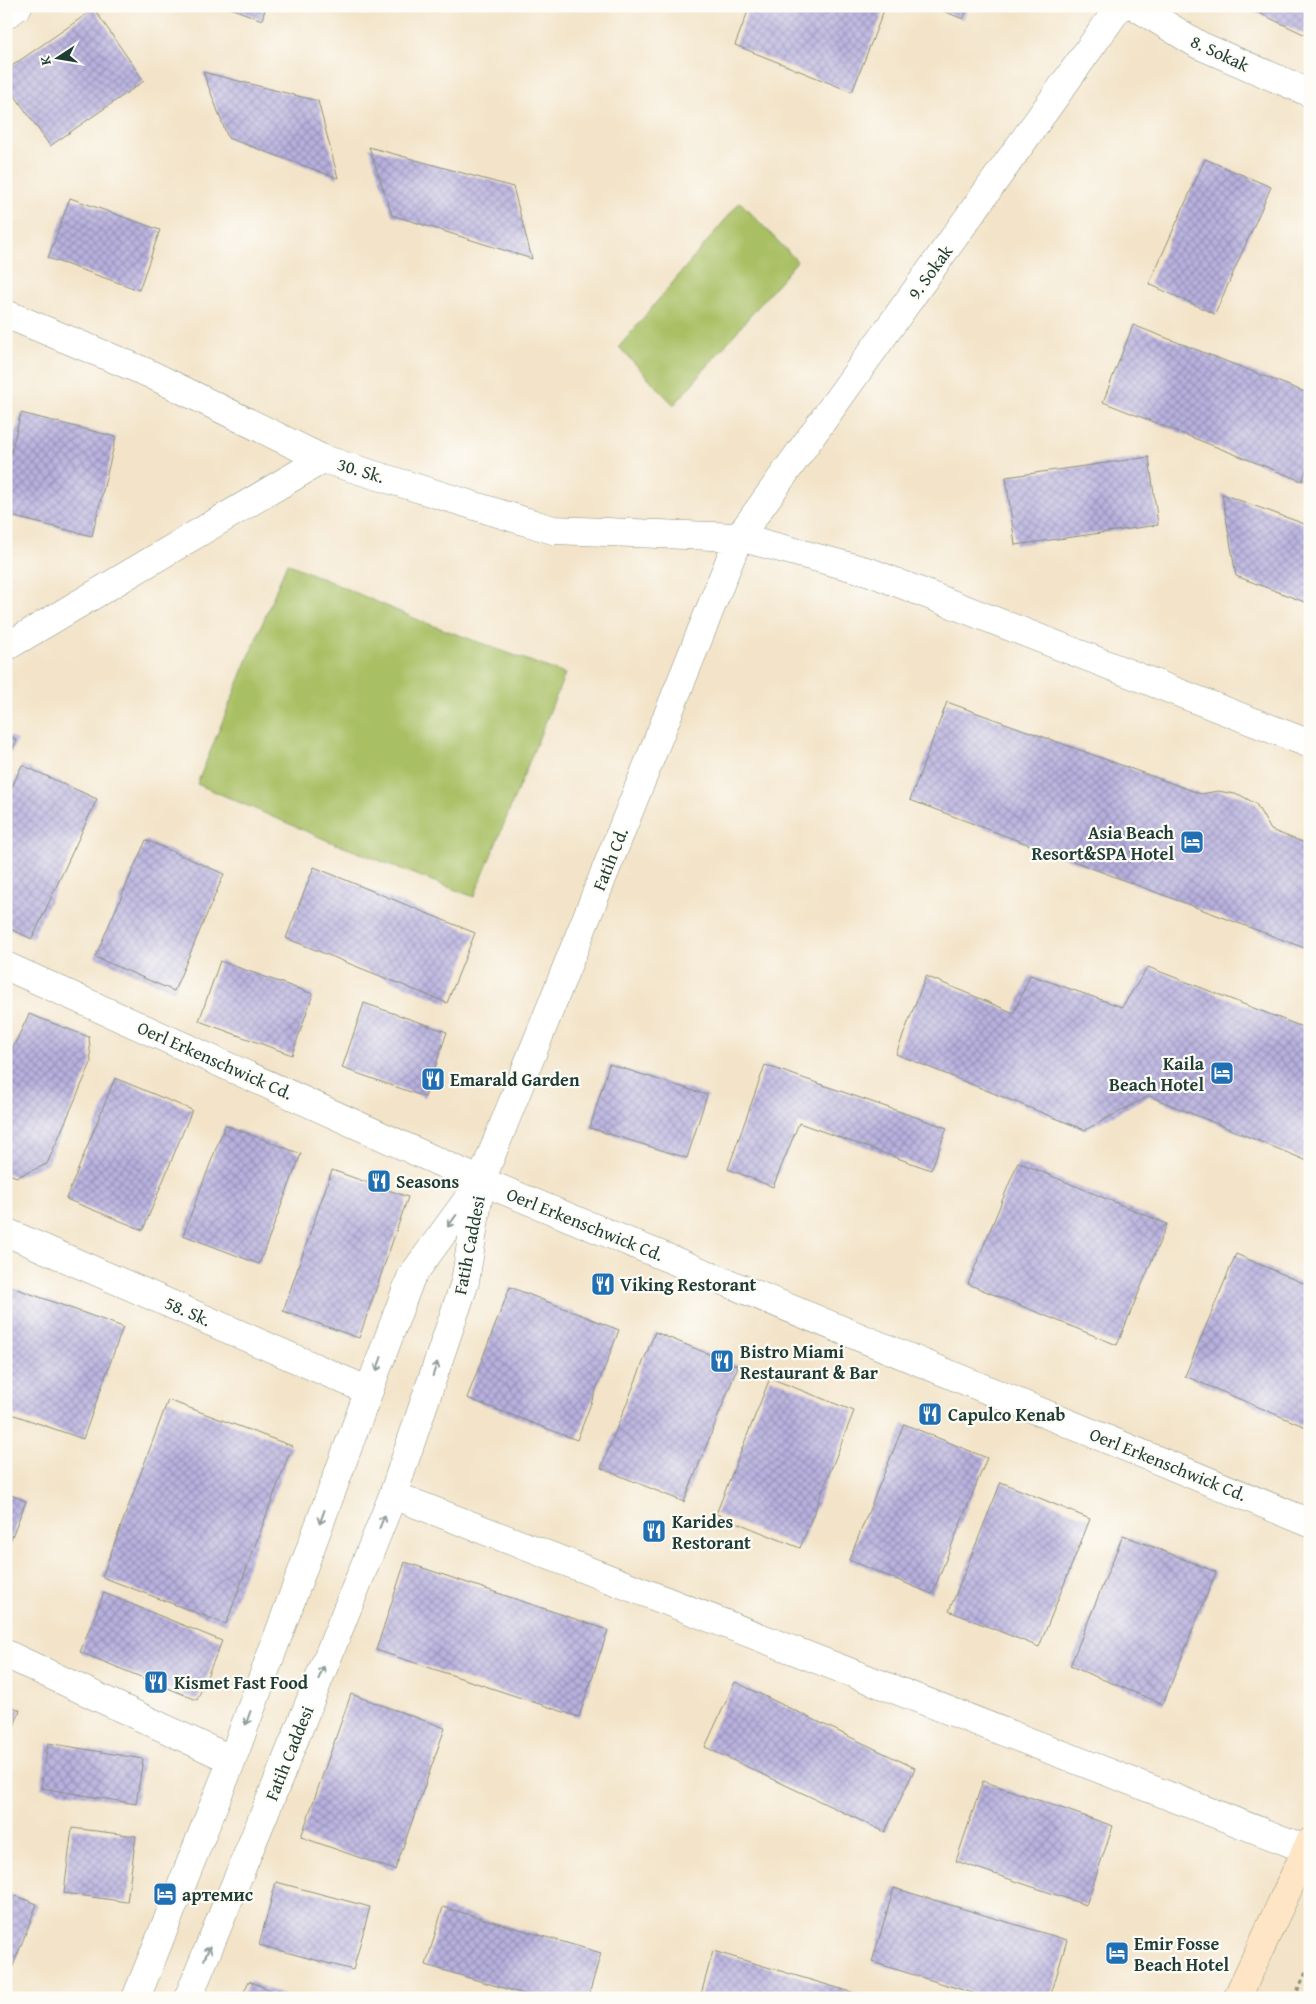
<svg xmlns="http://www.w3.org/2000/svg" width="1316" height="2004" font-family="'Gentium Book Plus',serif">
  <defs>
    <pattern id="building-cross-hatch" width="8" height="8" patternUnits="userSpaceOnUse" patternTransform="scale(1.25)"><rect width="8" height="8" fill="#b8b1df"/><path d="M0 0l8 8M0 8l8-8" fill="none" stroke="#9591b6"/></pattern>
  </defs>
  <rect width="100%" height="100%" fill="#fdfcf7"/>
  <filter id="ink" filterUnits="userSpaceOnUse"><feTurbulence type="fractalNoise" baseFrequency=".02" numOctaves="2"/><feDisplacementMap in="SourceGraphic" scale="10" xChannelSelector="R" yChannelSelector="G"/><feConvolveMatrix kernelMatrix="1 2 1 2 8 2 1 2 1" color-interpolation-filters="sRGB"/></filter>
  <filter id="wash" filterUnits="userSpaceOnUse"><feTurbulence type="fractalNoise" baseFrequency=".0096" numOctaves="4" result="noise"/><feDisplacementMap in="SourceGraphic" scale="20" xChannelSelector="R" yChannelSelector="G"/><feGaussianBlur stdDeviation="1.12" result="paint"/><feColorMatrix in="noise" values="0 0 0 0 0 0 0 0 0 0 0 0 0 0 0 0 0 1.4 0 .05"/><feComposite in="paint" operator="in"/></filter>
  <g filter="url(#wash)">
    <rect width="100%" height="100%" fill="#f3e4c9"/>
    <!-- pitch -->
    <path fill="#a9bf63" stroke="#647e4c" d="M740,202L797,261L674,405L619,347Z
      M287,563L421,621L565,674L474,897L331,842L197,784Z"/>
    <g id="blocks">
      <!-- building -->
      <path fill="url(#building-cross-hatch)" d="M225,6H266L262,20Z
        M750,6H875L884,10L852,92L735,45Z
        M931,6H969L963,19Z
        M1244,6H1310V37Z
        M94,9L144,81L50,146L6,83V70Z
        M203,72L318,101L338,178L228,138Z
        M369,147L513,187L532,259L392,215Z
        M1205,159L1271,187L1215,314L1149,284Z
        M70,198L160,230L139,290L48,258Z
        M1133,325L1310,394V462L1302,481L1103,402Z
        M21,413L116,437L92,536L6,515V472Z
        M1149,457L1158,525L1015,545L1006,477Z
        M1222,494L1310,526V604L1236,576Z
        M947,702L1201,794L1218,791L1240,795L1256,804L1271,830L1310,845V950L910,800Z
        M6,734L17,740L6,762Z
        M22,765L97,799L32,939L6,927V800Z
        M146,840L224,874L174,991L95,957Z
        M314,867L475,933L447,1003L286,938Z
        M220,961L313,994L292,1055L199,1021Z
        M1148,967L1310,1030V1162L1149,1096L1085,1130L896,1054L926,976L1014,1013L1030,975L1122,1007Z
        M364,1003L447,1032L425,1097L342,1068Z
        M29,1014L89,1037L91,1063L47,1164L17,1177L6,1173V1062Z
        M609,1064L707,1095L687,1158L590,1128Z
        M765,1065L947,1128L931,1170L799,1123L773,1187L728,1169Z
        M115,1078L192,1110L143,1230L66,1199Z
        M225,1125L301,1154L259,1264L183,1235Z
        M1018,1162L1167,1224L1117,1345L968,1284Z
        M332,1170L408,1197L359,1338L283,1311Z
        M1236,1254L1310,1286V1424L1308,1428L1185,1376Z
        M6,1285L123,1327L83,1439L6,1412Z
        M510,1287L619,1330L577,1440L467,1398Z
        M655,1332L738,1366L684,1502L601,1468Z
        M770,1378L854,1411L800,1548L716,1514Z
        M168,1400L292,1446L226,1624L102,1577Z
        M904,1424L987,1458L932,1594L849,1560Z
        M1001,1482L1090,1519L1039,1647L949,1611Z
        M6,1493L26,1501L6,1552Z
        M1123,1535L1216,1572L1163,1704L1070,1666Z
        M405,1562L608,1630L579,1717L376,1650Z
        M104,1593L222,1641L197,1700L80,1652Z
        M735,1682L915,1768L885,1832L705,1747Z
        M351,1694L445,1728L395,1870L301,1837Z
        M6,1704L20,1710L6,1748Z
        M48,1743L143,1759L136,1804L41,1788Z
        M983,1781L1113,1826L1086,1905L956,1861Z
        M72,1828L136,1836L127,1902L64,1893Z
        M276,1882L370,1907L353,1970L259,1945Z
        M894,1888L1067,1940L1050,1998H989L872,1962Z
        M6,1892L37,1904L10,1974L6,1973Z
        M443,1907L601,1953L588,1998H537L426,1965Z
        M713,1951L868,1997V1998H700Z
        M249,1981L290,1998H241Z"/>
    </g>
  </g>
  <g filter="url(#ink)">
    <use href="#blocks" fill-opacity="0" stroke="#89907e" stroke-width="1"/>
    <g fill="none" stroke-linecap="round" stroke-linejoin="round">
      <!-- minor casing -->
      <g stroke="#89907e" stroke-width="29">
        <path id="minor" d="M1135,6L1199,45L1310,93
          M6,15L18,6
          M6,314L148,373L323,459L553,530L739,537L870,572L1310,744
          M6,647L323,459
          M6,966L481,1181L1310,1523
          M481,1181L739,537L1120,6
          M6,1232L369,1391
          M393,1495L1306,1849
          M6,1654L232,1760"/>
      </g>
      <!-- tertiary casing -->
      <g stroke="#89907e" stroke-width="29">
        <path id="tertiary" d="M136,1998L232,1760L411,1277L481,1181
          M188,1998L279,1778L393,1495L465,1282L480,1187"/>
      </g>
      <!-- secondary casing -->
      <g stroke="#89907e" stroke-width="29">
        <path id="secondary" d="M1237,1998L1310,1842"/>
      </g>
      <!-- path -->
      <path stroke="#89907e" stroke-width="3" stroke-dasharray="4 4" stroke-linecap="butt" d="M1294,1998L1310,1964
        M1306,1998L1310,1991"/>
      <!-- minor -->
      <use href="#minor" stroke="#fff" stroke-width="28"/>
      <!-- tertiary -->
      <use href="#tertiary" stroke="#fff" stroke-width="28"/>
      <!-- secondary -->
      <use href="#secondary" stroke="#fee5c5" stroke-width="28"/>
    </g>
    <!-- one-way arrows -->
    <defs><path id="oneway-shaft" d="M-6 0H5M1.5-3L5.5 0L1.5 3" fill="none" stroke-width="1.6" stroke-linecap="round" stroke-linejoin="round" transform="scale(1.25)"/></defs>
    <g stroke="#8f9e9a">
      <use href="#oneway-shaft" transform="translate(452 1221) rotate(126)"/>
      <use href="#oneway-shaft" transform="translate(379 1364) rotate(110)"/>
      <use href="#oneway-shaft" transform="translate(435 1369) rotate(-71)"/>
      <use href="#oneway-shaft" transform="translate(322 1517) rotate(110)"/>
      <use href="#oneway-shaft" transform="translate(382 1522) rotate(-68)"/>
      <use href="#oneway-shaft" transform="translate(321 1673) rotate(-68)"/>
      <use href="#oneway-shaft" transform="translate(248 1718) rotate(110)"/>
      <use href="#oneway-shaft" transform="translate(207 1953) rotate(-67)"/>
    </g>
  </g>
  <!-- icons -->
  <defs>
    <g id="hotel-square" transform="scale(1.25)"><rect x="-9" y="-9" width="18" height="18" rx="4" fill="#1f6fb2" stroke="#fdfcf7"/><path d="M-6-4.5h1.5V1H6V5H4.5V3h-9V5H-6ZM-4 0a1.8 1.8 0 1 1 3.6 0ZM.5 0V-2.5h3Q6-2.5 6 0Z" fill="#fff"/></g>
    <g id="restaurant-square" transform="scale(1.25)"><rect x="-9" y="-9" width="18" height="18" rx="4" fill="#1f6fb2" stroke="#fdfcf7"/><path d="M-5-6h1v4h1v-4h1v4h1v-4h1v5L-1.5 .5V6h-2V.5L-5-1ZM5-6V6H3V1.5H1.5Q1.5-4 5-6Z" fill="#fff"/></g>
  </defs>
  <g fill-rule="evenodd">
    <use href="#hotel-square" x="1192" y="842"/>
    <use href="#hotel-square" x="1222" y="1073"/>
    <use href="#restaurant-square" x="433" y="1079"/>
    <use href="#restaurant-square" x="379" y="1181"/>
    <use href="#restaurant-square" x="603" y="1284"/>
    <use href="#restaurant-square" x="722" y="1361"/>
    <use href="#restaurant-square" x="930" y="1414"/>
    <use href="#restaurant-square" x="654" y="1531"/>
    <use href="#restaurant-square" x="156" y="1682"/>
    <use href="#hotel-square" x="165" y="1894"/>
    <use href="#hotel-square" x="1117" y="1953"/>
  </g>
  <g text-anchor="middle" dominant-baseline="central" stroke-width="4.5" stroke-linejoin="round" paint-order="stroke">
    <!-- street labels -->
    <g font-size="18" fill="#1f3d34" stroke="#fdfcf7">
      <text transform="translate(1220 53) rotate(25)">8. Sokak</text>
      <text transform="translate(930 272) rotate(-54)">9. Sokak</text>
      <text transform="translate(361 470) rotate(17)">30. Sk.</text>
      <text transform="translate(610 859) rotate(-68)">Fatih Cd.</text>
      <text transform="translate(215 1060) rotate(24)">Oerl Erkenschwick Cd.</text>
      <text transform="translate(585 1224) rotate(22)">Oerl Erkenschwick Cd.</text>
      <text transform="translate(469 1245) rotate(-79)">Fatih Caddesi</text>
      <text transform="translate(188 1311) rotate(24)">58. Sk.</text>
      <text transform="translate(1168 1464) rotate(22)">Oerl Erkenschwick Cd.</text>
      <text transform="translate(289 1753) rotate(-68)">Fatih Caddesi</text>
    </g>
    <!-- poi labels -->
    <g font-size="18" font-weight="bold" fill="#1f3d34" stroke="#fdfcf7" text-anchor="start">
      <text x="1174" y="832" text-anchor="end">Asia Beach<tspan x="1174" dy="21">Resort&amp;SPA Hotel</tspan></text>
      <text x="1204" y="1063" text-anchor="end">Kaila<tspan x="1204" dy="21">Beach Hotel</tspan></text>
      <text x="450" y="1079">Emarald Garden</text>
      <text x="396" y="1181">Seasons</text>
      <text x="620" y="1284">Viking Restorant</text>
      <text x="740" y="1351">Bistro Miami<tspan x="740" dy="21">Restaurant &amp; Bar</tspan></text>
      <text x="948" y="1414">Capulco Kenab</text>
      <text x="672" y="1521">Karides<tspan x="672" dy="21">Restorant</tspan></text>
      <text x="174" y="1682">Kismet Fast Food</text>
      <text x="182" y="1894">артемис</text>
      <text x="1134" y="1943">Emir Fosse<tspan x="1134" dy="21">Beach Hotel</tspan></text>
    </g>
  </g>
  <!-- margin -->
  <rect width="1316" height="2004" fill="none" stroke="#fdfcf7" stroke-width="25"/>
  <!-- north arrow -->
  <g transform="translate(58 58) rotate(258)" stroke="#fdfcf7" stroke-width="4" paint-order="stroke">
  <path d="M0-4L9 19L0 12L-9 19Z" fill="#1f3d34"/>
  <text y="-8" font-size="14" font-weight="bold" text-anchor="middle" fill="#1f3d34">K</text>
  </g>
</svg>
